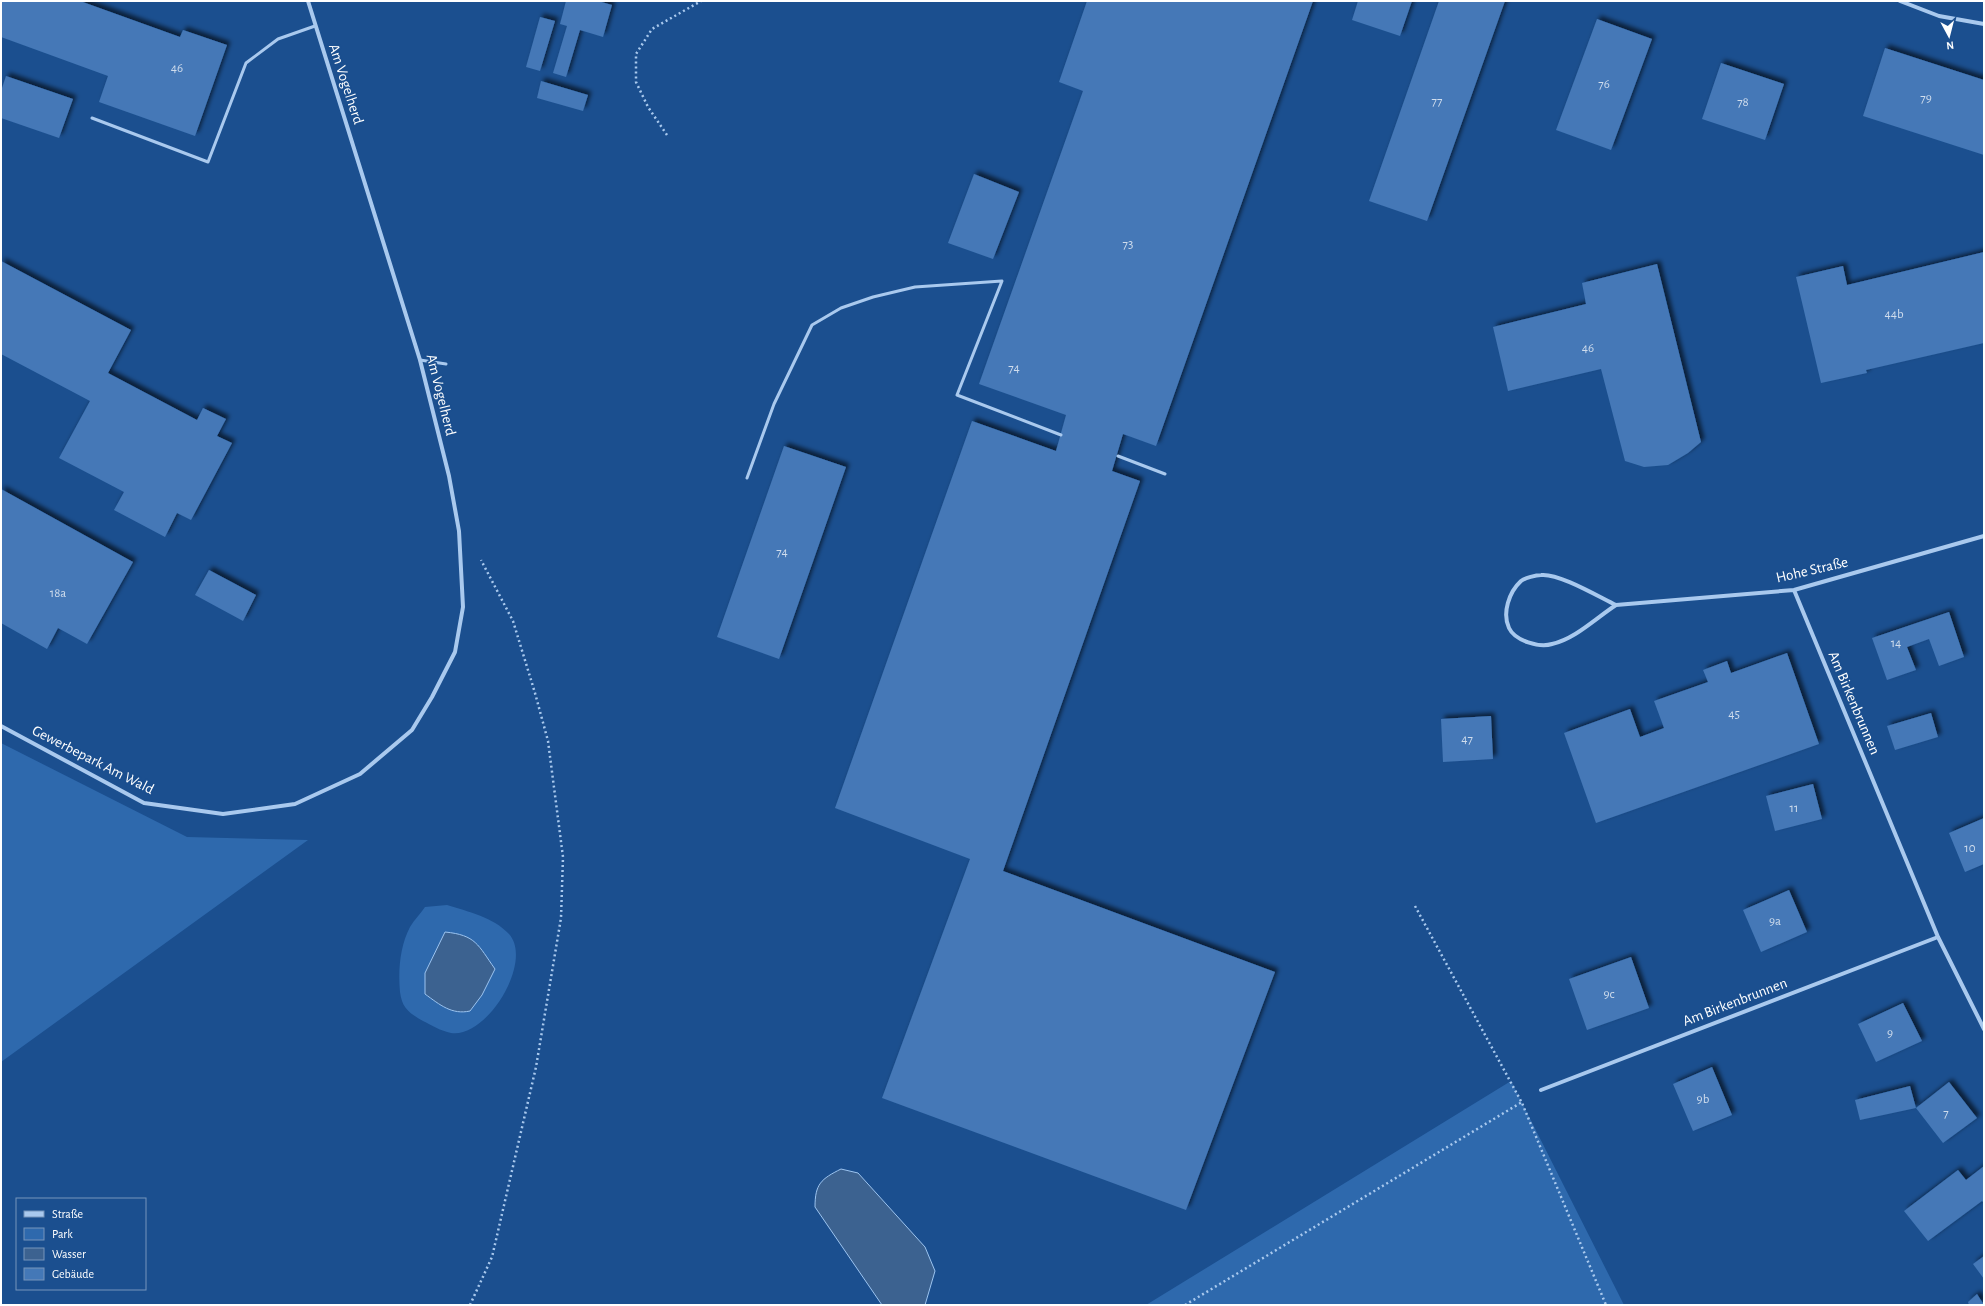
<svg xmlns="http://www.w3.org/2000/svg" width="1985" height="1306" font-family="'Alegreya Sans',sans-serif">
  <defs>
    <filter id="shadow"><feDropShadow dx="3.5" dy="-3.5" stdDeviation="2" flood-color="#0009"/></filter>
  </defs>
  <rect width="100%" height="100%" fill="#1b4f8f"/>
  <!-- green -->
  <path fill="#2e69ad" d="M1,743L187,837L308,840L1,1062Z
    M447,905C469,912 493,917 509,934C534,962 486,1039 451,1033C441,1031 431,1025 423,1021C409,1013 402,1008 400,992C398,970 400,946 410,927C414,920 421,913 425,907Z
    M1511,1081L1624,1305H1146Z"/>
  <!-- water -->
  <path fill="#3c6290" stroke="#9cc4f0" d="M445,932C476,935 478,945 495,969L482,995L470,1011C452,1015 440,1005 425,994V973Z
    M841,1169L858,1173L925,1247L935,1271L925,1305H882L815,1207C815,1184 821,1179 841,1169Z"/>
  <!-- building -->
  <path fill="#4478b7" filter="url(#shadow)" d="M1,1H80L180,37L183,30L227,45L195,136L99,102L108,76L1,37Z
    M566,1H598L612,5L603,37L580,30L566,77L553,73L567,26L560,24Z
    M1087,1H1313L1156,446L1123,434L1112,471L1140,481L1003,871L1275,972L1186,1210L882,1098L970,859L835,808L972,421L1056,451L1066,415L979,384L1083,91L1059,82Z
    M1358,1H1412L1400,36L1352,20Z
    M1439,1H1505L1427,221L1369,201Z
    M540,17L555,21L540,71L526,67Z
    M1597,19L1652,39L1611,150L1556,130Z
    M1885,48L1984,80V155L1863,116Z
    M1721,63L1784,84L1765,140L1702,119Z
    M6,76L73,99L59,138L1,118V91Z
    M541,81L588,95L583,111L537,98Z
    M974,174L1019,192L993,259L948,243Z
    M1984,252V343L1866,370L1867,373L1821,383L1796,277L1843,266L1847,285Z
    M1,261L131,330L108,373L197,420L203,408L226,419L217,436L232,443L191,520L177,513L165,537L114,510L124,492L59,458L90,401L1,354Z
    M1657,264L1701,442L1688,453L1668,465L1644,467L1625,461L1601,369L1508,391L1493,327L1586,304L1582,283Z
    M784,446L846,467L779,659L717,637Z
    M1,489L133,562L87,644L58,628L47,649L1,623Z
    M209,570L256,595L243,621L195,595Z
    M1949,612L1964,657L1939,666L1929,639L1907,647L1916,670L1887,680L1872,638Z
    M1787,653L1819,744L1596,823L1564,733L1630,709L1640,737L1664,728L1654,701L1708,682L1703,670L1727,661L1731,673Z
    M1931,713L1938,737L1895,750L1887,726Z
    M1491,716L1493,759L1443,762L1441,719Z
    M1813,784L1822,819L1775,831L1766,796Z
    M1984,818V864L1965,872L1949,833Z
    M1789,890L1807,932L1761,952L1743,910Z
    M1631,957L1649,1008L1587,1030L1569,979Z
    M1903,1003L1922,1041L1876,1062L1858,1024Z
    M1712,1067L1732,1115L1693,1131L1673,1084Z
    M1949,1082L1977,1118L1943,1143L1916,1108L1860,1120L1855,1100L1910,1086L1916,1108Z
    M1984,1166V1203L1982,1201L1928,1241L1904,1211L1958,1170L1966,1180Z
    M1984,1256V1279L1973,1264Z
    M1977,1294L1984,1305H1969L1968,1302Z"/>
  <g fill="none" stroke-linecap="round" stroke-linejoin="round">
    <!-- path -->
    <path stroke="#a9c9ee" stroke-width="2.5" stroke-dasharray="2 3" stroke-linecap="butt" d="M667,135L648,107L636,82V54L652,29L701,1
      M1415,906L1522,1103L1606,1305
      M470,1305L492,1257L536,1067L561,918L563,857L548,741L535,693L513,621L481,560
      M1185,1305L1522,1102"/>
    <!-- lane -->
    <path stroke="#a9c9ee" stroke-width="3" d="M92,118L208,162L246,63L278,39L315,26
      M420,360L446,364
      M1118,456L1165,474
      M747,478L774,404L812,325L841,308L873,297L915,287L1002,281L957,395L1061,435"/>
    <!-- street -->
    <path stroke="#a9c9ee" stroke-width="4" d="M1900,1L1939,16L1984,24
      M1794,590L1938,937L1984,1029
      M1616,605C1599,597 1559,573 1541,575C1536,575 1525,578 1521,581C1509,592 1502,613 1509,628C1515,641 1540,648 1552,644C1575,639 1596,618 1616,605L1794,590L1984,536
      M1,726L144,803L223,814L295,804L360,774L412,730L432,697L455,652L463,607L459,531L449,476L420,360L308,1
      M1541,1090L1938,937"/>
  </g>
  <g text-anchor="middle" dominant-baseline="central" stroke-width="3.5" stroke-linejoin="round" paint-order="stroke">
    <!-- number labels -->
    <g font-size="13" fill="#d0dded">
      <text x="177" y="68">46</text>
      <text x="1604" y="84">76</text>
      <text x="1926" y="98">79</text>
      <text x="1437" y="101">77</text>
      <text x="1743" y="102">78</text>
      <text x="1128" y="244">73</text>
      <text x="1894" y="314">44b</text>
      <text x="1588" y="348">46</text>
      <text x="1014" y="368">74</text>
      <text x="782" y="552">74</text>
      <text x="58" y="593">18a</text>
      <text x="1896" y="643">14</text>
      <text x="1734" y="714">45</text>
      <text x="1467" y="739">47</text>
      <text x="1794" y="808">11</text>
      <text x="1970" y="848">10</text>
      <text x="1775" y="921">9a</text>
      <text x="1609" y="994">9c</text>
      <text x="1890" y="1033">9</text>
      <text x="1703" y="1099">9b</text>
      <text x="1946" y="1113">7</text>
    </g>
    <!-- street labels -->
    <g font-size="15" fill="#fff" stroke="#1b4f8f">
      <text transform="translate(346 84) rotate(72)">Am Vogelherd</text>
      <text transform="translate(441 395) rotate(76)">Am Vogelherd</text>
      <text transform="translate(1812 570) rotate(-13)">Hohe Straße</text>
      <text transform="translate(1854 703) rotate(67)">Am Birkenbrunnen</text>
      <text transform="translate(93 760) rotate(27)">Gewerbepark Am Wald</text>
      <text transform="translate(1735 1002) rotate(-21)">Am Birkenbrunnen</text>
    </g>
  </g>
  <!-- border -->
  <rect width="1985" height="1306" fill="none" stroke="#ffffff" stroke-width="4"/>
  <!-- legend -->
  <rect x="16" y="1198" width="130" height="92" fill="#1b4f8f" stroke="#7695bc"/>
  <rect x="24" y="1211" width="20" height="6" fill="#a9c9ee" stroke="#7695bc"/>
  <text x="52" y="1218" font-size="12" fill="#ffffff">Straße</text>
  <rect x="24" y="1228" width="20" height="12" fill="#2e69ad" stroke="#7695bc"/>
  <text x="52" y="1238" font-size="12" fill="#ffffff">Park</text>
  <rect x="24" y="1248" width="20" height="12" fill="#3c6290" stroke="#7695bc"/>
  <text x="52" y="1258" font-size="12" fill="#ffffff">Wasser</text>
  <rect x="24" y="1268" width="20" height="12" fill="#4478b7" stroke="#7695bc"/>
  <text x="52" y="1278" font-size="12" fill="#ffffff">Gebäude</text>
  <!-- north arrow -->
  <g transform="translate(1949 36) rotate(173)" stroke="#1b4f8f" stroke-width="3" paint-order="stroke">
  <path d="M0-3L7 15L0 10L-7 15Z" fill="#ffffff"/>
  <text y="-6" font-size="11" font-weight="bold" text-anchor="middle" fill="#ffffff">N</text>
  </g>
</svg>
